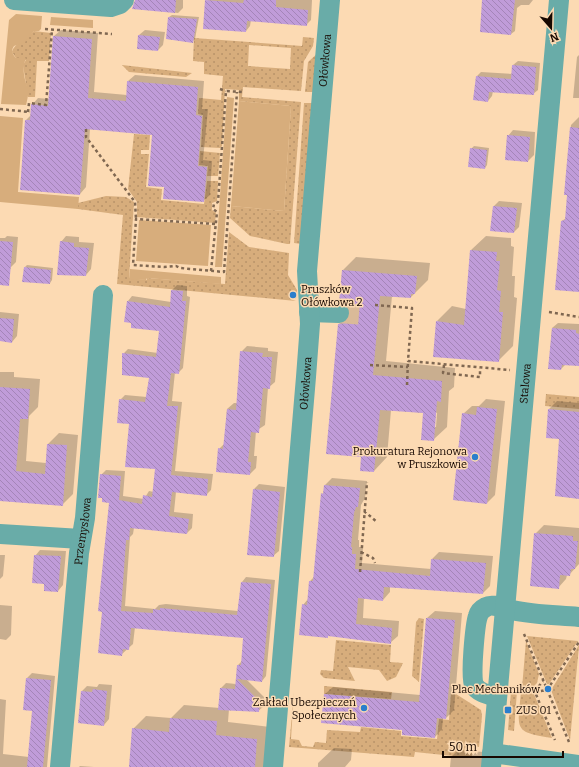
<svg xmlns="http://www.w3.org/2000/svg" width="579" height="767" font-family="Bitter,serif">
  <defs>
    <pattern id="grass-dots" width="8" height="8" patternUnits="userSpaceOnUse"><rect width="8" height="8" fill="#d7ad7c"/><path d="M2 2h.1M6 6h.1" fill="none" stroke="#b89369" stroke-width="1.8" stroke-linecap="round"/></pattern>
    <pattern id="building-back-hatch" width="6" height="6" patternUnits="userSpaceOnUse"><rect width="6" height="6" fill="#c09cd9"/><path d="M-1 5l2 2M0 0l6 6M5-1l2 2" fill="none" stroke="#a485b8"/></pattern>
  </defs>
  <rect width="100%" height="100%" fill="#fcdab3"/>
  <!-- grass -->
  <path fill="url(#grass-dots)" fill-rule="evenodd" d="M34,31L51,33L49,61H37L35,97H28L23,65L26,60L16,58L12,52C14,43 28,38 34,31Z
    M303,37L314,38L313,46L304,61L301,91L243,87L242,97L301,102L290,244H287L250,236L230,218L231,206L284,211L291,106L239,101V90L225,89L222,146L220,148L201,147L203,115L198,114L199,98L221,100L223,76L204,74V62L193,61L194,38L302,46ZM249,45L291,48L290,69L248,66Z
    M320,51L313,92H305L308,62Z
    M122,65L192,73L186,77L129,72Z
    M304,103H312L301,244L294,243Z
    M134,134L150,135L149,150H141V154H149L146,187L162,189L161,200L204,204L207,181H218L217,201L212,203V210L216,213L215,223L137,217V202L128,189Z
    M200,151L220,153L218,176H207L208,166L199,165Z
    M106,196L126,197L134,202L129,278L147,280V278L225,284L229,232L249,247L289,253L288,275L297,290V292L290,291V299L296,301L117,284L123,215L78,209V203Z
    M546,394L579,397V409L545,406Z
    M419,618L424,619L419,682L412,676L416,622Z
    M527,636L578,641L549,684H547Z
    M336,640L391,645L390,662L403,663L396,677L387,681L379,670L348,667L355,681L324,678L320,674L321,670L333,671Z
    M526,641L539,674L537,683L532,688H522Z
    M579,645V646L570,740L551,690Z
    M324,686L392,692L391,699L324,694Z
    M511,691H517L514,731L508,730Z
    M521,691L534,694L552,738C512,732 518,729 521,691Z
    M294,692L291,739L299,740L302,746L313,747L315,742L326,743L327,730L360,732L361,727L401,731V736L437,739L439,719L449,720L451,693L456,694L481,710L482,716L479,747L472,746V758L415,752L414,757L289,747Z"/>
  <!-- garden -->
  <path fill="#d7ad7c" d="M16,14L42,16L41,29L39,31H34L25,42L14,46C11,50 12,54 16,58L24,57L26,59C21,67 25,82 28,89C29,93 27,101 26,105L1,104L9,20Z
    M51,17L93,20V28L50,25Z
    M227,97L234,98L222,267H215Z
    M239,101L291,106L284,211L231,206Z
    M0,116L23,118L18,192L79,197L78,209L0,202Z
    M139,220L211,225L208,266L136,261Z
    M130,269L221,277V284L147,278L146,280L129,279Z"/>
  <!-- shadow -->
  <path fill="#0003" fill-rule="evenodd" d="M156,0H183V8L178,13L155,10Z
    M207,0H312L311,20L306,25L251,20L250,26L246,31Z
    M484,0H533L529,5H521L517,8L515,31L511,34Z
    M172,15L199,17L195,39L193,41L167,39L169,17Z
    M61,30L98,33L94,92L127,95L128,81L135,75L204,81L202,109H208L203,160L212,161L210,195L203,201L165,186L153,134L90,129L86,187L80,194L26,120L31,115L32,105L38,98L49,99L54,36Z
    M145,30L165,32L163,45L158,50L138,48L139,35Z
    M579,55V98H573L577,57Z
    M518,61L540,63L538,90L533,94L493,91L492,96L488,101L477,76L481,72L513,74V65Z
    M579,117V292L562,221L566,218L568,195L565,194L571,125Z
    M513,130L535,132L534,155L528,161L508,136Z
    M474,146L489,148L487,165L485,168L471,149Z
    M499,201L522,203L519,227L514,232L494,206Z
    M7,236L18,237L16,262L10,268L0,266V238H5Z
    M66,236L79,237V242L94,243L91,269L86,275L61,242Z
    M486,236L511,238V246L514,247L512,276H515L514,297L517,298L513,346L498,361L437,321L452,306L466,309L471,250Z
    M356,257L430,263L428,280L411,297L392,296L386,361L455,368L454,387L449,391L447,427L433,440L425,413L391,410L387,457L374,471L362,456L338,325L351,312L343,270ZM435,412L437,413L436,427H434Z
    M27,265L53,268L52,280L50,283L25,267Z
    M177,285L187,286V296L190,297L183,368L178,373L175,372L172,401L182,402L175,471L213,474L211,490L206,495L176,492L174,512L193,514L192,528L187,533L134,528L133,534L130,537L125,606L155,609L159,605L166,604L238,611L242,582L246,577L275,580L266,676L262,681L246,679L264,697L263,707L258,711L229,709L228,722L270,727L266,767H130L133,729L146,716L171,718L184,705L220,708L221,688L226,683L236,684L238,665L242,661L245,637L135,627L133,644L122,654L110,502L101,475L106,470L125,471L123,496L144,499L149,491L154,492L156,468L130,424L120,400L125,395L147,397L151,377L123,354L128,349L158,353L160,331L128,301L132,296L171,302L172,290Z
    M0,312L19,314L17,336L12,342L0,340Z
    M558,323L579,324V365L566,364L561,369L549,368L552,328Z
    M247,346L268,348V351L278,352L275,382L268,388L265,425L256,431L254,456H257L256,468L250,474L219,449L225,443L227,409L234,403H237L241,352Z
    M0,372H14V377L40,379L38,407L29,416L26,461L46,463L48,444L59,433L78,435L73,494L62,505L0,500Z
    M486,399L505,401L495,495L487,503L454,500L463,414L472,406H479Z
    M557,401L579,403V498L560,438L549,409Z
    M332,478L367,481L365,498L361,505L358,540H359V547H363L362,563L431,569L432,559L439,552L493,556L490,586L483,593L390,587V592L383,600L364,598L363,618L399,621L398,636L390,643L329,635L327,637L303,605L308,599L310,581L315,576L322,494L325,491V485Z
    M259,484L285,487L279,551L273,556L253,490Z
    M544,525L579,528V564L569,575H567L566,579L558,588L535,534Z
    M40,550L66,551L63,585L58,591L45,583L35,556Z
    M0,555H5L3,576L0,579Z
    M0,605L12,606L11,635L6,640L0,639Z
    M435,611L462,613L454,710L446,718H443L442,729L435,737L403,729L325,694L333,687L420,695L427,618Z
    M32,673L55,676L47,767H0V699L6,700L3,754L29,757L33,710L27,678Z
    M99,684L112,685L109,719L104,725L82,691L87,686L97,687Z
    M334,748L352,749L351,760L345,767H318V763Z
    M458,750L484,752L483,767H450L451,757Z
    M80,766L94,767H79Z"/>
  <!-- building -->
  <path fill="url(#building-back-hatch)" d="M135,0H176L175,13L132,9Z
    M205,0L243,3L244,0H276V7L308,10L307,26L247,21L246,32L203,29Z
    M482,0H515L511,35L480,32Z
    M168,17L197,19L193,43L166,39Z
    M138,35L160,37L158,51L137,49Z
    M53,36L92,39L88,98L126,101L127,81L198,87L196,115L202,116L198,166L207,167L204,202L163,199L164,187L148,186L152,135L85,129L80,195L20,190L25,120H30L31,104L48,106Z
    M512,65L536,67L534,95L489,92L488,102L473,100L476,76L511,79Z
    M570,127L579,128V292L555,290L561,221L565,220L567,195H564Z
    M507,135L530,137L528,162L505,160Z
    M470,148L487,150L485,169L468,167Z
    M493,206L517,208L514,233L490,231Z
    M0,241L13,242L9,286L0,285Z
    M60,241L74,243V247L89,248L86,276L57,275Z
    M470,250L497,252L496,261H500L497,290L501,291L499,312H503L499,362L433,357L436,321L464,325Z
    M24,267L51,270L50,284L22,282Z
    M342,270L417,276L415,294H411V298L380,296L373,375L442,381L441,402L437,401L434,441L421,440L423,413L380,410L374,472L360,471L361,457L326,454L338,324L345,323L350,314L349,307L345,303L339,302Z
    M171,290L183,291L182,301H186L179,374L171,373L167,406H178L171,475L208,479L207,496L172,492L169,516L189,519L187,534L130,528L129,540H126L121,611L153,613V609L160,610V608L237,615L241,582L271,584L262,682L237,679L260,702L259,712L218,710L220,688L235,689L237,665H241L243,638L131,628L129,650L123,649L122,656L98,653L102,612L98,611L109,503L102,502V498H98L100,474L121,476L119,500L142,504L143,495L152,497L155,469L125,467L129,424L117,423L119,399L145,402L149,378L122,375V353L156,357L159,331L131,328V323L124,322L127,301L170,307Z
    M0,318L14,319L12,343L0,341Z
    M552,328L576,330V333L579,334V366L562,365L561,370L548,369Z
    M240,351L263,353L262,357H272L270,389L263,388L259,433L251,432L248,462H251L250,475L216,472L218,448L223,449L227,409L236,410Z
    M0,387L30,389L28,419H20L16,471L45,474L47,444L67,445L63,506L0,501Z
    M477,407L497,409L487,504L453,500L462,413L476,415Z
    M548,409L579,412V499L555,496L559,439L546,438Z
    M324,485L360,488L358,507H356L354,513L351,547H352V554H356L355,569L430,576L431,559L486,563L483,594L384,587L383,601L358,598L356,624L392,628L391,644L328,636V638L299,635L302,604L307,605L309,581H313L321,493L323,494Z
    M253,489L280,492L274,557L247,555Z
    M534,533L573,536V541H578L575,569H571L570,576L560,575L559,589L530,586Z
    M34,555L61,556L58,592L44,591V584L32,583Z
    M426,618L455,620L446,719L437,718L435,738L402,735V730L321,723L324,694L419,702Z
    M26,678L51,680L43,767H27L32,711L23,710Z
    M93,689L107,691L104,726L78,723L81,691L92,692Z
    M170,718L217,721L216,735L257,739L255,767H129L132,728L169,732Z"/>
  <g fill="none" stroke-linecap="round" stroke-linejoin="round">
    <!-- minor-tunnel -->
    <path stroke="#daba98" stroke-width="20" stroke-dasharray="20 10" stroke-linecap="butt" d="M339,313L364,315"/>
    <!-- path -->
    <path stroke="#7f6751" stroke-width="2.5" stroke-dasharray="3 3" stroke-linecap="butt" d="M45,29L112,34
      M220,89L226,91
      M0,109L30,112
      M28,112L29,103L46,105L52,30
      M86,129V137L135,202L136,219
      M215,224L136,219L133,265L164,267L176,266L180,268L224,272L237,92
      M211,271L217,212L213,209L214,204L218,202L226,91L243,92
      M375,305L412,308L408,361L510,370
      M549,312L579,317
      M370,365L408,367
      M444,365L443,373L480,377V368
      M407,385L408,361
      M364,511L377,522
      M361,552L373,558L375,563
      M360,572L367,482
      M524,634L569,742
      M514,689L535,692L555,740
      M535,691L543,681
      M535,692L547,690L579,642"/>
    <!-- minor -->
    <g stroke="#69aca8" stroke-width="20">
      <path d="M14,0L111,7L120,4L124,0"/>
      <path d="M309,312L339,313"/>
      <path d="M0,534L81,539"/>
      <path d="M497,697C490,695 478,693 474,685C470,679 475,624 478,616C479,612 482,609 486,607C493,603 504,609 512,610C534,615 557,615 579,617"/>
      <path d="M492,753L579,765"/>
      <path id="s1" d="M60,767L79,553L85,518L103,295"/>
      <path id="s2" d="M273,767L306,377L310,324L307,271L330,0"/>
      <path id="s3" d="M491,767L559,0"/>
    </g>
  </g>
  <!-- markers -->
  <g fill="#2b7ecc" stroke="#fcdab3" stroke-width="1.5">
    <circle cx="293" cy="295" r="4"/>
    <circle cx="475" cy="457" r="4"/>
    <circle cx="548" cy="689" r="4"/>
    <circle cx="364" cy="708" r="4"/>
    <rect x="504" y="706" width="8" height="8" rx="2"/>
  </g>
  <g text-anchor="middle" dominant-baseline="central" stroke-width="3" stroke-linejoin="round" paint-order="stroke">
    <!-- street labels -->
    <g font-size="11" fill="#170800" stroke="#fcdab3">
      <text stroke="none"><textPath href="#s2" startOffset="709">Ołówkowa</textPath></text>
      <text stroke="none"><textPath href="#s2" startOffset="385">Ołówkowa</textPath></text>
      <text stroke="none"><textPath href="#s3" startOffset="385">Stalowa</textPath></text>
      <text stroke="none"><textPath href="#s1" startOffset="237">Przemysłowa</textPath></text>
    </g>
    <!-- poi labels -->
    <g font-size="11" fill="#170800" stroke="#fcdab3" text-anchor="end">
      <text x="301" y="289" text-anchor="start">Pruszków<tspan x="301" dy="13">Ołówkowa 2</tspan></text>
      <text x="467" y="451">Prokuratura Rejonowa<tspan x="467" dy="13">w Pruszkowie</tspan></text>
      <text x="540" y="689">Plac Mechaników</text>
      <text x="356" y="702">Zakład Ubezpieczeń<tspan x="356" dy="13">Społecznych</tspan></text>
      <text x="516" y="710" text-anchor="start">ZUS 01</text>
    </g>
  </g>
  <!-- north arrow -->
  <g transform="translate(551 28) rotate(160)" stroke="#fcdab3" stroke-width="3" paint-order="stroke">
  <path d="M0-3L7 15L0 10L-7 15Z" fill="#170800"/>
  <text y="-6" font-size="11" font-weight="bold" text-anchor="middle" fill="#170800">N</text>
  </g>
  <!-- scale -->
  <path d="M443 751v6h120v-6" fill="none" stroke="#170800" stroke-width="2"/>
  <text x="449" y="751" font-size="12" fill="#170800" stroke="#fcdab3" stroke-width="3" paint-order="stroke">50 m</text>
</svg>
